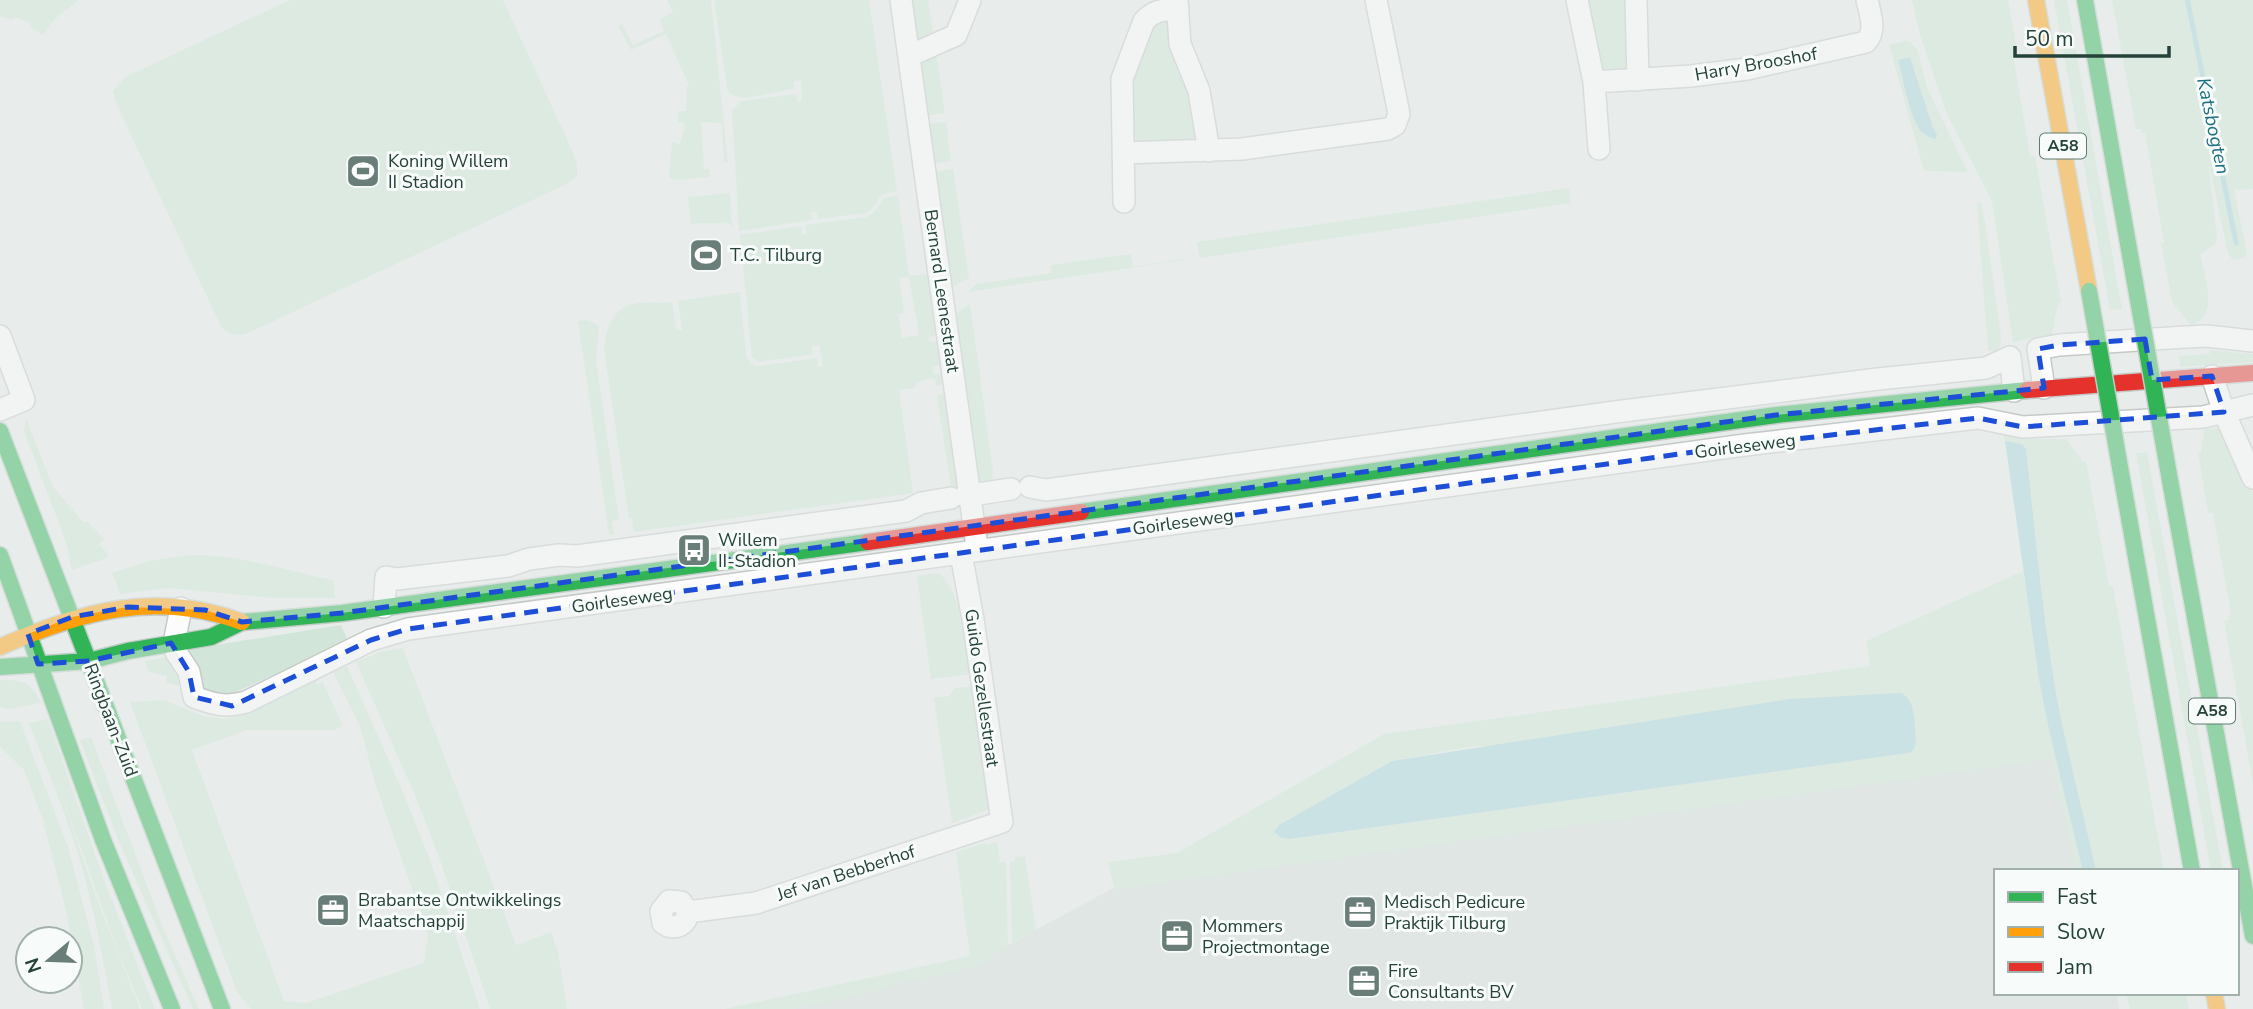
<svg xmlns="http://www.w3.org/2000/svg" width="2253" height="1009" font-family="'Nunito Sans',sans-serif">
  <rect width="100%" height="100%" fill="#e8edeb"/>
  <!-- built -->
  <path fill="#d6dedb" d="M2063,741L2090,871H1996V993H2116L2119,1009H776L971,965L1119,885Z"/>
  <!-- green -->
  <path fill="#d1e6d8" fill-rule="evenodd" d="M0,0H79L55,19L43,35L30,27L31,23L14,17L13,20L0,16Z
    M290,0H503L566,137L577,163V176L569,183L246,334C234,337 225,333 219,322L116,103L113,91L125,77Z
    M667,0H711L728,163H724L722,123L701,122L704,169H709L710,177L677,180L669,178L672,142L680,144L685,124L678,122V111H686L687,86L689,85L666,34L631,50L618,26L622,24L633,45L664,31L660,19L673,12Z
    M714,0H869L897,191L882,194L871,210L865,213L818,219L816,211L811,212L812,220L739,231L732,110L742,101L796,94L797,101H802L801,80L794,81V89C780,91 747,100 735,96C729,94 729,92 727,88Z
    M909,0H928L934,39L916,46Z
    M1588,0H1628L1630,62L1625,70L1605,72L1599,64Z
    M1912,0H2008L2017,49V54L2013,55L2030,156H2035L2063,313L2061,303H2058L2052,334L2013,342L1992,201L1946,112L1920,35Z
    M2054,0H2067L2122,309L2110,310Z
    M2112,0H2185L2236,246L2239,244L2190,0H2253V189L2234,190L2247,253L2244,258L2233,260L2228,254L2208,159L2217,238L2215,244L2200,254C2204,276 2221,316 2191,325L2172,302L2161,243L2164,242L2145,133H2142L2141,129H2136Z
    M1155,21L1169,22L1189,85L1197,135L1191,141L1143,143L1136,139L1131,129L1130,86Z
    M1905,41L1910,42L1917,49L1928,90L1968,172L1924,171L1889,45ZM1910,57L1933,128L1918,127L1898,60Z
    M936,52L945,113L926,116L917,59Z
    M946,122L951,161L932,164L927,124Z
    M953,169L969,278L950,288L934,172Z
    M1569,188L1571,203L1200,258L1197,242Z
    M730,193L732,228L728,222C713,225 704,222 691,224L688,197Z
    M898,195L909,276L928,274L937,335L928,337L930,342L937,341L941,365L933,366L934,374L942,373L944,385L936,386L935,379L929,378L916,383L915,388L899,390L913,493L634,532L632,518H629L605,356C603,339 609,315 625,307C639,300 657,304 672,302L676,330H682L678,301L740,292L746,356L750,363L758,366L817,358L818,367L823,366L819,345L812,346L813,354L759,362L752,357L740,235L801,226L802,235L807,234L806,225L866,217L873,213L884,198ZM909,277L919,335L902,338L898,314L904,313L899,278Z
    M1977,203H1981L1985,221L2001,337L1999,351H1988Z
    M1131,254L1133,267L1183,259L1184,260L968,292L976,284L1051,273V265Z
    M970,304L993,471L992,481L978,483L954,315Z
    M588,320L599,326L596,361L619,520L612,521L614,534L609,535L578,321Z
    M2210,350L2253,354V362L2180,367L2179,356L2209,354Z
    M945,393L958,487L951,488L937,395Z
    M26,418L53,487L84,523L87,521L104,539L99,544L108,554L107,558L72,570L66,542L24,431Z
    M2223,428L2253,493V784L2224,621L2229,620L2228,616L2231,614L2213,513H2208L2198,453H2201L2204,429Z
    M2004,435L2039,439H2066L2083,462L2086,461L2109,586H2113L2164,871H2096C2085,822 2072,774 2062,725C2044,634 2033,541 2026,449L2022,444L2005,441Z
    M2147,452L2223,871H2211L2136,453Z
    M191,555C241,554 285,571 333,580L335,598H273L168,588L120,594L112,573L149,561Z
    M2023,571L2049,730L2083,871H2077L2051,759L1188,879L1115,891L1108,862L1177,853L1384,734L1870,666L1866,641ZM1475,746L1909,753L1290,839L1281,838L1274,832L1279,825L1392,761Z
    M939,573C961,592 969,646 974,674L931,679L917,576Z
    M341,625L348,641L227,696L208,693L202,689L185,650Z
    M403,648L516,945L551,932L558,952L567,1009H490L439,857L414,793L356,662L380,652Z
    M167,657L180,674L183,686L166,683L167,676L148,672L145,661Z
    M347,666L405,797L430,860L480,1009H251L237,992L130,702L164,700L203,716L225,719L240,715L319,679L316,682L318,684L322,682L321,678L343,726L335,730H247L192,750L284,1001L306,1003L424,963L428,934L375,783L360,726L333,672Z
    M0,680C23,680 31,681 41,703L10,709L0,707Z
    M976,686L993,808L952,823L934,698L949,696L955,688Z
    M48,719L104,880L155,1009H142L117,949L57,782L95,894L140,1009H112C103,959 94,909 80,860C66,813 46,768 29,723Z
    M20,721L68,847L94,946L104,1009H84L67,915L43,820L24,770L0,747V722Z
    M91,737L162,925L199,1009H193L119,842L80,740Z
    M997,842L1000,862H1006L1008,947L972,968L894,984L859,995L791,1009H725L970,956L956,852L985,843L986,845Z
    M1025,856L1036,930L1016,940L1012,945L1010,862L1015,861V857Z
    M2126,993H2186L2189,1009H2130Z"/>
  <!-- water -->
  <path fill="#a9d4db" d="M2185,0H2190L2239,244L2237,246L2234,245Z
    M1910,57L1933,128L1937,135L1936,139C1929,137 1921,134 1918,127C1907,107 1904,81 1898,60Z
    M2005,441L2022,444L2026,449C2035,531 2042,612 2056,693C2067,753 2083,811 2096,871H2083L2049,730L2039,679Z
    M1901,693C1917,699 1914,728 1916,743L1914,749L1909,753L1290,839L1281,838L1274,832L1279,825L1392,761L1789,699Z"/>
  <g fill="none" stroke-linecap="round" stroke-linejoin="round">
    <!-- street casing -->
    <g stroke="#c5cac8" stroke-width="24">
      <path id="street" d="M901,0L976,540
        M1177,0L1180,44L1199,91L1209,151
        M1577,0L1594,82L1599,149
        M1636,0L1638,80
        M909,56L956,35L970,0
        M1594,82L1691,76L1747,69L1866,42C1877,30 1870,14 1867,0
        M1123,153L1242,149L1388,129L1395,125L1399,114L1376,0
        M1124,202L1122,79L1144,21C1154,10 1163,10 1178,9
        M0,336L24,400L0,410
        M2212,376L2224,412L2253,478
        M2044,388L2038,349L2059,345L2186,337L2207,336L2253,341
        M1030,487L1046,490L1615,412L1878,379L1986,368L2010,357L2014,391
        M965,496L1011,489
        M384,607L386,577L397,579L508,566L529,559L559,555L577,556L906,511L921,503L951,498
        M181,608L174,643L176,652L189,672L194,697C213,704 225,708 246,702L371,640L408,629L1745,445L1978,418L2023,427L2203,417L2253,405
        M688,912L681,902L669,901L661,911L663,923L668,926C679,929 687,923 688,912L756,903L1002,822L973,619L961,554"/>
    </g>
    <!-- fast casing -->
    <g stroke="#c3cbc8" stroke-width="19">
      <path id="fast" d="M2085,0L2135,283
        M0,431L222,1009
        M2171,486L2253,936
        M2124,490L2192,871
        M1081,512L1776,415L2027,390
        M0,555L103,840L172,1009
        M0,667L89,661L128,651L211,637L242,622L342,613L868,542"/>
    </g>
    <!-- slow casing -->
    <g stroke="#c3cbc8" stroke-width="19">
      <path id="slow" d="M2036,0L2089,291
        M0,647C81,611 155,590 242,622
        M2214,993L2217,1009"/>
    </g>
    <!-- jam casing -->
    <g stroke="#c3cbc8" stroke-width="19">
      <path id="jam" d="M2027,390L2253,373
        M868,542L1081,512"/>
    </g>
    <!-- street -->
    <use href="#street" stroke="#fcfcfc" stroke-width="21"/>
    <!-- fast -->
    <use href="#fast" stroke="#30b455" stroke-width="16"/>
    <!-- slow -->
    <use href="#slow" stroke="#ff9f0a" stroke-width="16"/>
    <!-- jam -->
    <use href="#jam" stroke="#e5322d" stroke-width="16"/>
    <!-- fast-bridge casing -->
    <g stroke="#c3ccc9" stroke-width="19" stroke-linecap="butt">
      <path id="fast-bridge" d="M2135,283L2171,486
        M2089,291L2124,490"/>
    </g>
    <!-- fast-bridge -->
    <use href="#fast-bridge" stroke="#30b455" stroke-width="16"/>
  </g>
  <!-- marked area -->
  <path d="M0 0H2253V1009H0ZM2145,339L2152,380L2212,376L2224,412L2023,427L1978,418L1745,445L408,629L371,640L232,706L194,697L189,672L171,643L89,661L38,664L28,634L72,617L128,607L205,610L242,622L342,613L1776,415L2044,388L2038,349L2059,345Z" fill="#e8edeb" fill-opacity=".55" fill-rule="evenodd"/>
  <path fill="none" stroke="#1d4ed8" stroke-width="5" stroke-dasharray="14 9" stroke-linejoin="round" d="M2145,339L2152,380L2212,376L2224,412L2023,427L1978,418L1745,445L408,629L371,640L232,706L194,697L189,672L171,643L89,661L38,664L28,634L72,617L128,607L205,610L242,622L342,613L1776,415L2044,388L2038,349L2059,345Z"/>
  <!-- icons -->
  <defs>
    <g id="stadium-square" transform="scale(1.75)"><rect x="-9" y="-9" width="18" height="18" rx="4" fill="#697e78" stroke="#f7fbf9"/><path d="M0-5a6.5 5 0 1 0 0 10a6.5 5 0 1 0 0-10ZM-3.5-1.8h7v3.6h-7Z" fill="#fff"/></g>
    <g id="bus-square" transform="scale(1.75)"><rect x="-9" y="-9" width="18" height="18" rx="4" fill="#697e78" stroke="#f7fbf9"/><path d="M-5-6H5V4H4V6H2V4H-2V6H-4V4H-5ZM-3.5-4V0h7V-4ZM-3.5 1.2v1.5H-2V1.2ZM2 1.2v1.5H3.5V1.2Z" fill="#fff"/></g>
    <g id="office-square" transform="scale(1.75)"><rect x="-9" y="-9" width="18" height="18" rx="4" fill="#697e78" stroke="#f7fbf9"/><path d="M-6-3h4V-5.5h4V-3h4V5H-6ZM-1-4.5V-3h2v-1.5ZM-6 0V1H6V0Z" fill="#fff"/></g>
  </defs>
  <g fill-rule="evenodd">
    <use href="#stadium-square" x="363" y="171"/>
    <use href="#stadium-square" x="706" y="255"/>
    <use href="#bus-square" x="694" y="550"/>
    <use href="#office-square" x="333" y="910"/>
    <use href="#office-square" x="1360" y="912"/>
    <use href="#office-square" x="1177" y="936"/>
    <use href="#office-square" x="1364" y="981"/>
  </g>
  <g text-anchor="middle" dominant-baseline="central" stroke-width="6" stroke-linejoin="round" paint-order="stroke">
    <!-- shield labels -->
    <g fill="#f7fbf9" stroke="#637a73" stroke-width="2">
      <rect x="2040" y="133.5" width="46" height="25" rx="5"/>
      <rect x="2189" y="698.5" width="46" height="25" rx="5"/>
    </g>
    <g font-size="16" font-weight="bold" fill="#24423a">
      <text x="2063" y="146">A58</text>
      <text x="2212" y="711">A58</text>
    </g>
    <!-- street labels -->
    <g font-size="18" fill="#24423a" stroke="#f7fbf9">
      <text transform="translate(1756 64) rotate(-10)">Harry Brooshof</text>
      <text transform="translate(942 291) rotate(82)">Bernard Leenestraat</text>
      <text transform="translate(1745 446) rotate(-7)">Goirleseweg</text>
      <text transform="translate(1183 522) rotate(-8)">Goirleseweg</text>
      <text transform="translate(622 600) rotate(-8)">Goirleseweg</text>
      <text transform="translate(982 688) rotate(82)">Guido Gezellestraat</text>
      <text transform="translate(111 720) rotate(69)">Ringbaan-Zuid</text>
      <text transform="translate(846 873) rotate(-18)">Jef van Bebberhof</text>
    </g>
    <!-- poi labels -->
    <g font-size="18" fill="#24423a" stroke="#f7fbf9" text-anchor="start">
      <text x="388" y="161">Koning Willem<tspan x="388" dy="21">II Stadion</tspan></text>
      <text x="730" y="255">T.C. Tilburg</text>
      <text x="718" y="540">Willem<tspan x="718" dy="21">II-Stadion</tspan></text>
      <text x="358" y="900">Brabantse Ontwikkelings<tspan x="358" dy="21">Maatschappij</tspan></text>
      <text x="1384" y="902">Medisch Pedicure<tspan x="1384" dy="21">Praktijk Tilburg</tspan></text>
      <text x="1202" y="926">Mommers<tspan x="1202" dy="21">Projectmontage</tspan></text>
      <text x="1388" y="971">Fire<tspan x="1388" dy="21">Consultants BV</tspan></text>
    </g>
    <!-- water labels -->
    <g font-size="19" font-style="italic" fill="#1c6f80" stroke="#f7fbf9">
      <text transform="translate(2213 126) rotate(78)">Katsbogten</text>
    </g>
  </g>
  <!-- legend -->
  <rect x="1994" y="869" width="245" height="126" fill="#f7fbf9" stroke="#a3b1ad" stroke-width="2"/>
  <rect x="2008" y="892" width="35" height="10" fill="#30b455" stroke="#a3b1ad" stroke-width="2"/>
  <text x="2057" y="904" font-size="21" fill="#24423a">Fast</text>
  <rect x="2008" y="927" width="35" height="10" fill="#ff9f0a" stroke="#a3b1ad" stroke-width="2"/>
  <text x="2057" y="939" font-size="21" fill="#24423a">Slow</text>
  <rect x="2008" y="962" width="35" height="10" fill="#e5322d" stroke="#a3b1ad" stroke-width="2"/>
  <text x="2057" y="974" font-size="21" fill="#24423a">Jam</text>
  <!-- north arrow -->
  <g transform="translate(49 960) rotate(251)"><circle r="33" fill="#f7fbf9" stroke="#a3b1ad" stroke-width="2"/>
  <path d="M0-5L12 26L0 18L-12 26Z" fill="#697e78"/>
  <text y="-10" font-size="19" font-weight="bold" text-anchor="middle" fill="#24423a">N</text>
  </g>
  <!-- scale -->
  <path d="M2015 46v10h154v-10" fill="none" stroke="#24423a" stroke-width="3.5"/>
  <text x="2025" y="46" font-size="21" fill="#24423a" stroke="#f7fbf9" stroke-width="5" paint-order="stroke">50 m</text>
</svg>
